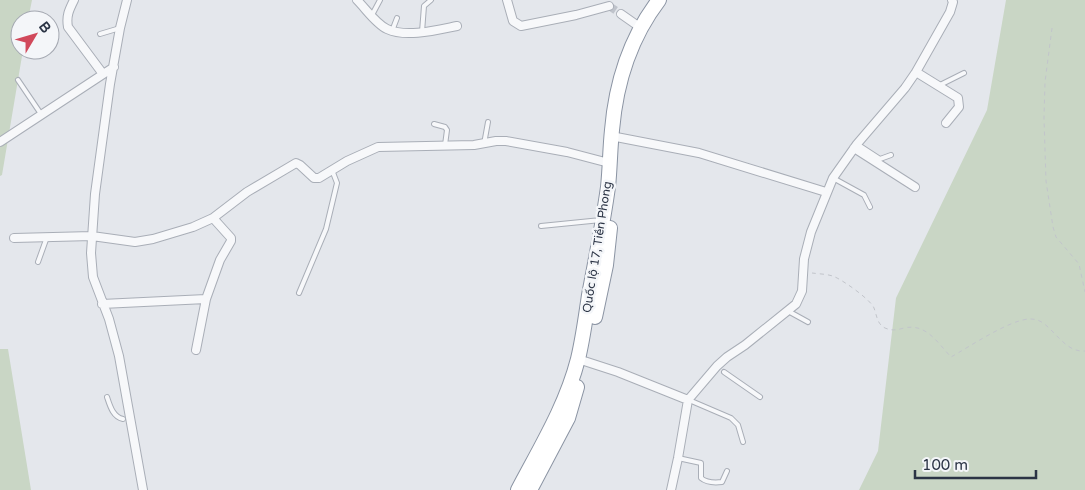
<svg xmlns="http://www.w3.org/2000/svg" width="1085" height="490" font-family="'Varela Round',sans-serif">
  <rect width="100%" height="100%" fill="#e4e7ec"/>
  <!-- green -->
  <path fill="#c9d6c5" d="M0,0H32L28,20H20V50H23L2,175L0,176Z
    M1006,0H1085V490H859L878,451L896,298L987,110Z
    M0,349H8L31,490H0Z"/>
  <g fill="none" stroke-linecap="round" stroke-linejoin="round">
    <!-- minor-tunnel -->
    <path stroke="#bfc3cb" stroke-width="8" stroke-dasharray="8 4" stroke-linecap="butt" d="M609,6L621,14"/>
    <!-- service casing -->
    <g stroke="#a9aeb7" stroke-width="6">
      <path id="service" d="M372,15L380,0
        M392,31L397,18
        M422,32L424,6L431,0
        M100,34L120,28
        M18,80L41,114
        M938,86L964,73
        M434,124L445,127L447,130L445,145
        M484,144L488,122
        M857,144L880,159L891,155
        M833,178L864,195L870,207
        M541,226L601,220
        M38,262L47,237
        M299,293L326,229L337,183L332,170
        M788,311L808,322
        M724,372L760,397
        M107,397C110,406 113,417 123,419
        M689,400L731,418L738,425L743,442
        M678,458L701,463V478C707,483 714,483 722,482L727,471"/>
    </g>
    <!-- minor casing -->
    <g stroke="#a9aeb7" stroke-width="10">
      <path id="minor" d="M74,0C69,10 66,16 68,27L103,74
        M127,0L120,28L110,84L95,194L91,253L93,277L109,319L119,356L143,490
        M357,0C366,9 376,24 387,29C406,38 437,30 457,26
        M507,0L513,21L521,26L576,15L609,6
        M621,14L641,28
        M916,72L958,98L959,107L946,123
        M611,136L699,153L826,192
        M0,142L114,67
        M854,148L915,187
        M14,238L92,236L135,242L153,239L193,227L213,218L247,192L296,163L300,165L314,178H319L347,161L378,147L474,145L496,141H506L567,152L609,163
        M206,299L220,260L231,241V238L213,218
        M102,304L206,299L196,350
        M578,359L618,372L688,400
        M671,490L678,458L688,400L717,366L727,357L745,345L796,304L802,291L804,259L811,232L833,178L857,144L905,88L916,72L950,12L953,2L952,0"/>
    </g>
    <!-- trunk casing -->
    <g stroke="#8b94a3" stroke-width="16">
      <path id="trunk" d="M595,317L606,265L610,228
        M518,490C540,448 566,406 578,359C583,338 586,316 589,295C596,259 603,223 608,187C610,168 610,149 612,130C616,83 630,38 659,0
        M530,490L568,418L577,387"/>
    </g>
    <!-- path -->
    <path stroke="#c2c5cb" stroke-width="1" stroke-dasharray="4 4" stroke-linecap="butt" d="M1052,28L1045,82L1044,118L1046,181L1053,227L1056,237L1079,264L1085,292
      M812,273C819,274 829,274 835,277C844,281 871,300 874,308C877,316 877,324 885,328C892,331 897,330 904,328C926,323 937,342 951,357C969,347 1012,318 1031,319C1041,319 1047,326 1053,332C1063,342 1071,352 1085,351"/>
    <!-- service -->
    <use href="#service" stroke="#f7f8fa" stroke-width="4"/>
    <!-- minor -->
    <use href="#minor" stroke="#f7f8fa" stroke-width="8"/>
    <!-- trunk -->
    <use href="#trunk" stroke="#fff" stroke-width="14"/>
  </g>
  <g text-anchor="middle" dominant-baseline="central" stroke-width="5" stroke-linejoin="round" paint-order="stroke">
    <!-- street labels -->
    <g font-size="12" fill="#2b3445" stroke="#f4f6f9">
      <text transform="translate(597 247) rotate(-81)">Quốc lộ 17, Tiền Phong</text>
    </g>
  </g>
  <!-- north arrow -->
  <g transform="translate(35 35) rotate(52)"><circle r="24" fill="#f4f6f9" stroke="#a4a8b1"/>
  <path d="M0-4L9 19L0 12L-9 19Z" fill="#d1495b"/>
  <text y="-8" font-size="14" font-weight="bold" text-anchor="middle" fill="#2b3445">B</text>
  </g>
  <!-- scale -->
  <path d="M915 470v8h121v-8" fill="none" stroke="#2b3445" stroke-width="2.5"/>
  <text x="922" y="470" font-size="15" fill="#2b3445" stroke="#f4f6f9" stroke-width="4" paint-order="stroke">100 m</text>
</svg>
